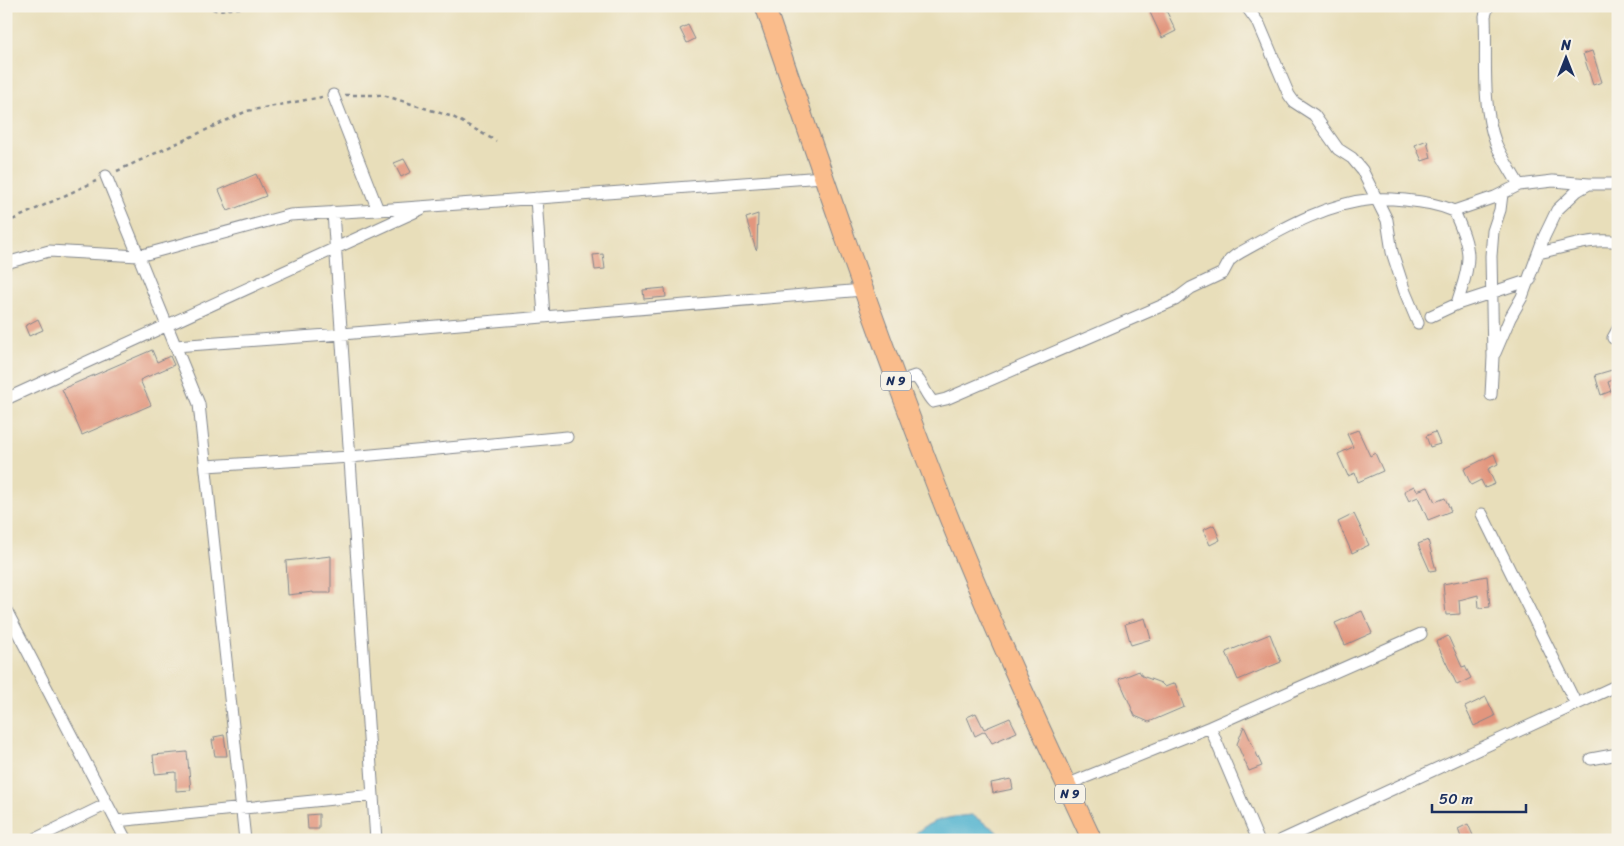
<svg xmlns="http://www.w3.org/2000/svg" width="1624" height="846" font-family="Sriracha,sans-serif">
  <rect width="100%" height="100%" fill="#f7f3e8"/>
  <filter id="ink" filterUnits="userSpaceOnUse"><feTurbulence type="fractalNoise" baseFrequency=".02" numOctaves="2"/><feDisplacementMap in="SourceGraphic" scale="10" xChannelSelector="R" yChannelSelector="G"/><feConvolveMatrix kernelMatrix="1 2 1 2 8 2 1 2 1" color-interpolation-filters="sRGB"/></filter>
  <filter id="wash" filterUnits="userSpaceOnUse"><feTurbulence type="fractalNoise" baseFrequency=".0096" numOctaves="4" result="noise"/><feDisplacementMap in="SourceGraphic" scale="20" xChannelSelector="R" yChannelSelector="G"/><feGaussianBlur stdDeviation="1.12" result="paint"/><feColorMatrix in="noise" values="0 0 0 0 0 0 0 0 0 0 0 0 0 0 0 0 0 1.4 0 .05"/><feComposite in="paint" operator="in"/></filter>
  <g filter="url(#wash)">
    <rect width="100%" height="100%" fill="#e8deba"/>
    <!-- water -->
    <path fill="#50b2cf" stroke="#367096" d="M972,815L995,830L1003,840H910C925,820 948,817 972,815Z"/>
    <g id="blocks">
      <!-- building -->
      <path fill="#e2967e" d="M1147,6H1164L1176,31L1162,38Z
        M688,25L695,39L687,43L680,29Z
        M1592,51L1602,82L1593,85L1583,54Z
        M1427,140L1431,158L1422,161L1415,145Z
        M404,159L411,172L401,177L394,163Z
        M256,174L266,196L228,211L219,190Z
        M758,214L757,249L756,250L746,218Z
        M603,254L605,269L595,270L593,255Z
        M665,288L666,297L644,299L643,290Z
        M38,319L43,330L29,336L25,326Z
        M152,350L157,362L170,356L174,365L140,380L151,405L82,435L62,389Z
        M1612,370L1615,379L1608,382L1611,391L1601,395L1595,375Z
        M1358,430L1370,456L1375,453L1383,471L1358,482L1355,473L1348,476L1338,454L1353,447L1347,434Z
        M1435,432L1440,444L1430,447L1426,436Z
        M1494,454L1498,464L1488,469L1495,484L1485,488L1481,480L1471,485L1464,469Z
        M1414,486L1417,491L1428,487L1435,502L1445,498L1451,511L1428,520L1418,497L1409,501L1404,491Z
        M1354,514L1369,545L1352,553L1338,522Z
        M1214,525L1220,540L1210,545L1203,530Z
        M1428,540L1436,570L1430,571L1418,544Z
        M331,556V593H313V592L288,595L286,561Z
        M1487,576L1490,607L1479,608L1478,595L1459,600L1460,614L1446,615L1443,584Z
        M1362,611L1372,633L1345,645L1335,623Z
        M1145,618L1151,639L1131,645L1125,624Z
        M1270,634L1281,662L1238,680L1226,652Z
        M1448,636L1462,667L1465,666L1471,678L1457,685L1436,642Z
        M1139,671L1142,676L1161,683L1165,687L1175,683L1184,707L1149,722L1135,716L1119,679Z
        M1486,697L1495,716L1474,726L1465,707Z
        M976,713L984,729L1010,718L1017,732L992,743L985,731L975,736L967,717Z
        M1244,726L1262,766L1249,771L1237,744Z
        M224,735L227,756H215L212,740H215L214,737Z
        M187,752L191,790L176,791V772L155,774L153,755Z
        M1011,779L1013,789L993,793L991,783Z
        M319,814V829H308L307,815Z
        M1468,824L1475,840H1462L1458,829Z"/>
    </g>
  </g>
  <g filter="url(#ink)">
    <use href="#blocks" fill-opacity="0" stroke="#82868c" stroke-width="1"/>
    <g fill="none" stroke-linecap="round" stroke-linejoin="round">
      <!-- minor casing -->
      <g stroke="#82868c" stroke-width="13">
        <path id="minor" d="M1246,6L1259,24L1289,95L1294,102L1314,115L1338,149L1352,158L1362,170L1387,220L1392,252L1405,292L1418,323
          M333,95L378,210
          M106,176L199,404L245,840
          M1519,185L1553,181L1589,184H1618
          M536,198L544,317
          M333,212L376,840
          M1538,253C1564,248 1592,237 1618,242
          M6,263L49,251L139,256L290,215L378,210L823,177
          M1457,304C1461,289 1468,274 1468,257C1468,242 1460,225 1454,211L1495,197L1519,185C1512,172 1502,158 1496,144C1481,104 1487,58 1485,16L1488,6
          M1431,316L1457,304L1530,280
          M1613,338L1618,329
          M175,346L342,334L863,290
          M1495,353L1510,318L1522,297L1544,237L1557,210L1577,191L1589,184
          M897,382L915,376C923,383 925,394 933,402L946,399L1175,300L1191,288L1223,273L1230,260L1236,255C1279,231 1324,203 1375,199C1385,198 1395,199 1405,200C1423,202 1438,204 1454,211
          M1491,395L1493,357L1491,256L1493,231L1500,210L1502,194
          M6,399L421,209
          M206,466L350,457L567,437
          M1482,514L1576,704
          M6,610L126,840
          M1210,727L1258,840
          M1591,759L1618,754
          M1066,785L1210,727L1421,634
          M116,821L373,795
          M33,840L107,804
          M1282,840L1618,685"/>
      </g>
      <!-- primary casing -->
      <g stroke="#82868c" stroke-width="21">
        <path id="primary" d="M765,6C819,164 873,322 933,477C980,600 1036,720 1092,840"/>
      </g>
      <!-- path -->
      <path stroke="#82868c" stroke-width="2.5" stroke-dasharray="4 4" stroke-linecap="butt" d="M205,6L216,10L264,6
        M345,95H383L453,117L496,141
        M117,171L247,111L322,97
        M6,223L96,181"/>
      <!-- minor -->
      <use href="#minor" stroke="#fff" stroke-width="11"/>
      <!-- primary -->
      <use href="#primary" stroke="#fabc8b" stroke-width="19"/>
    </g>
  </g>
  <g text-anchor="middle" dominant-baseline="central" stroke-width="5" stroke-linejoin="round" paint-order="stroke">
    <!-- shield labels -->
    <g fill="#f7f3e8" stroke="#5d6a87" stroke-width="1">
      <rect x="881" y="371.5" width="30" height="19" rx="4"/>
      <rect x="1055" y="784.5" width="30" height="19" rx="4"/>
    </g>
    <g font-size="12" font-weight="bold" fill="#1b2f5e">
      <text x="896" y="381">N 9</text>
      <text x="1070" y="794">N 9</text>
    </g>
  </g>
  <!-- margin -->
  <rect width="1624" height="846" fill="none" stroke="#f7f3e8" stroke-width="25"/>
  <!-- north arrow -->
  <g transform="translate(1566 58)" stroke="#f7f3e8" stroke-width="4" paint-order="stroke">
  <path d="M0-4L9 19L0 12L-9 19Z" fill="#1b2f5e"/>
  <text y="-8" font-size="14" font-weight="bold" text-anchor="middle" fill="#1b2f5e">N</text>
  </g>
  <!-- scale -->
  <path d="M1432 804v8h94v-8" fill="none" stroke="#1b2f5e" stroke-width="2.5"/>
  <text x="1439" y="804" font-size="15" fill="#1b2f5e" stroke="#f7f3e8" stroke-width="4" paint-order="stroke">50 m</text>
</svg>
